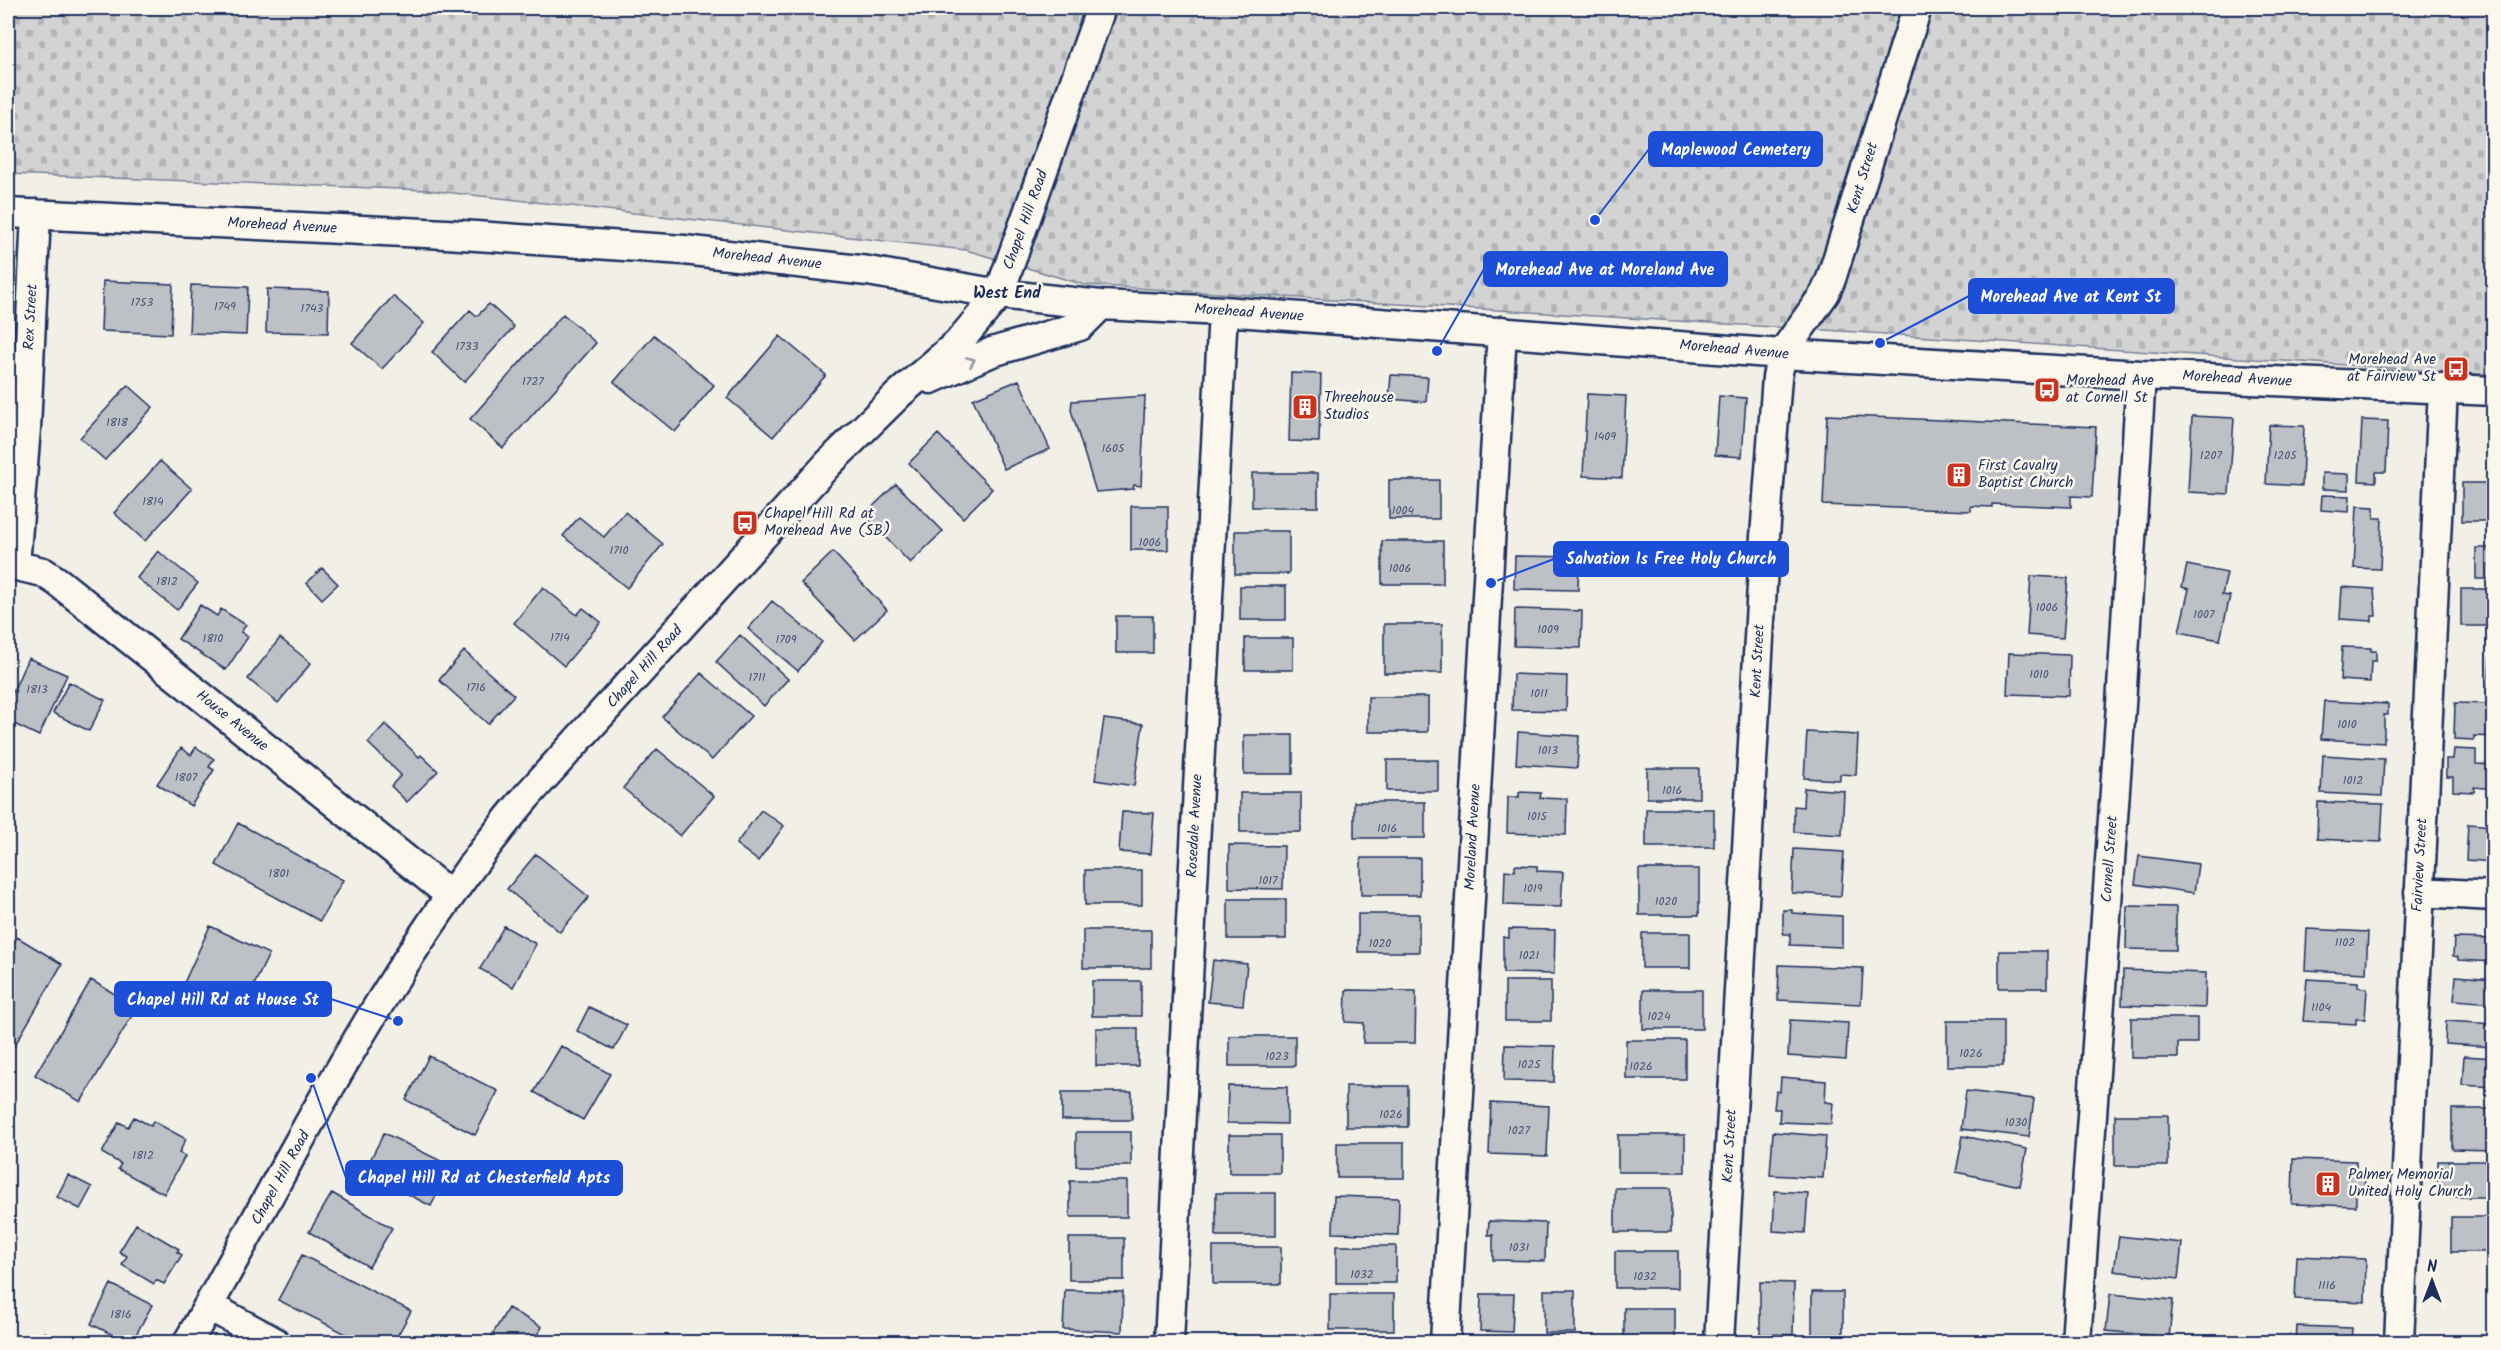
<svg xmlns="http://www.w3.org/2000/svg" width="2501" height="1350" font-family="Kalam,sans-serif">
  <defs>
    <pattern id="cemetery-stones" width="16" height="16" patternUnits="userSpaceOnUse" patternTransform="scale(1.5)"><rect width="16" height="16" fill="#d2d3d2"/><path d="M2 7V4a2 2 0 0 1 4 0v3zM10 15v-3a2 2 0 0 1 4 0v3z" fill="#b4b5b7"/></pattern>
  </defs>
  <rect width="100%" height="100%" fill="#f2efe6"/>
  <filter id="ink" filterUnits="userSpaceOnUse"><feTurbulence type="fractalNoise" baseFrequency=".0167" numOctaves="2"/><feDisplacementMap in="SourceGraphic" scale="12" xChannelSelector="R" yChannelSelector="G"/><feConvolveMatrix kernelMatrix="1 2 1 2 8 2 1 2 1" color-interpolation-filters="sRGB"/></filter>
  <g filter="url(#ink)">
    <!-- cemetery -->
    <path fill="url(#cemetery-stones)" stroke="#768198" stroke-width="1.5" d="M8,8H2493V375L1841,331L1085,285L966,250L427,190L8,174Z"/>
    <!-- building -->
    <path fill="#bdc0c4" stroke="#1b2f5e" stroke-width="1.5" d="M103,281L173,284L171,334L101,331Z
      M191,285L248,287L246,335L189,333Z
      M267,289L329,291L328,333L266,332Z
      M393,296L424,323L382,369L352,343Z
      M489,304L514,327L464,382L432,352L470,310L477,316Z
      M563,314L596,343L503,448L470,419Z
      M654,335L714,385L675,432L614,382Z
      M780,336L826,375L773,437L727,398Z
      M1291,373L1321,374L1319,442L1289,441Z
      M1391,375L1428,377L1426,402L1389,399Z
      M1019,380L1050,449L1004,469L973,399Z
      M128,385L153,407L105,460L80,438Z
      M1587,394L1626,396L1622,478L1583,476Z
      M1145,396L1141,486L1134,485L1133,489L1096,492L1071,410L1072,401Z
      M1719,396L1746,398L1742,457L1715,455Z
      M1827,415L2096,427L2092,497L2071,496V507L1992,504V507L1971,506V511L1823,505Z
      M2192,416L2234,418L2229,494L2188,492Z
      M2362,420L2388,421L2386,472H2376V482L2359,481Z
      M2269,425L2304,426L2302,486L2266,484Z
      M938,434L992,489L963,518L909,463Z
      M160,461L192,489L145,541L114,513Z
      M1252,473H1318V507H1252Z
      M2322,473L2349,474V490L2322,489Z
      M1389,480H1439V519H1389Z
      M2462,483H2494V521H2462Z
      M896,484L943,531L910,563L864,515Z
      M2322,495L2350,496L2349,512L2321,510Z
      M1131,506H1168V550H1131Z
      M2357,506L2374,507V518H2382L2380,569L2354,568Z
      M625,512L663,544L627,588L563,536L579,517L604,537Z
      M1235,531H1289V574H1235Z
      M1382,541H1443V584H1382Z
      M2476,548H2494V579H2476Z
      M158,551L198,583L177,610L137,578Z
      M833,552L887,610L855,640L801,583Z
      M1515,556L1579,557L1578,590L1514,589Z
      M2187,565L2227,573L2222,595L2230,596L2220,640L2179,632L2189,589L2182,587Z
      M322,568L338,584L322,599L307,583Z
      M2031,576L2068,578L2063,638L2027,635Z
      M1240,586H1286V620H1240Z
      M543,587L577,615L583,608L601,622L564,666L514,623Z
      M2342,587L2374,589L2376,616H2372V621L2340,619Z
      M2461,589H2494V626H2461Z
      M772,601L822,642L798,671L748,629Z
      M200,605L217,616L221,609L246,625L241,632L248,637L226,670L178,639Z
      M1515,609L1582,611L1581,648L1514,646Z
      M1116,616H1153V653H1116Z
      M1384,624H1442V673H1384Z
      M740,635L788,679L764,706L716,662Z
      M280,638L311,663L278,703L248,679Z
      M1245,638H1293V670H1245Z
      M2342,647L2371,648V651H2376V661H2371L2370,682L2340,680Z
      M464,651L514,695L488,724L439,680Z
      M2009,653L2070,655L2069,696L2007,694Z
      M28,658L67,675L39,736L8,721V703Z
      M2490,658L2494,659V696L2488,695Z
      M701,673L751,716L712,760L662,717Z
      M1513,674L1567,676L1566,711L1512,710Z
      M69,682L105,700L89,731L53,713Z
      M1368,697H1428V732H1368Z
      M2324,701L2388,704V715H2384V743L2321,739Z
      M2455,703L2494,704V737L2474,736V740L2454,739Z
      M1104,719L1143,724L1134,786L1095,780Z
      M385,724L419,757L421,755L438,771L407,802L391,786L401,775L368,743Z
      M1518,732L1579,736L1577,768L1516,764Z
      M1807,732L1858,735L1856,775L1840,774V780L1804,778Z
      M1244,735H1293V774H1244Z
      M196,747L214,759L209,767L214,770L191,806L157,784L181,748L191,755Z
      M657,749L714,796L680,836L623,788Z
      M2454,749L2476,750V764L2494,765V789L2474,787V792L2453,791V777H2446V759H2453Z
      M2323,755L2384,759L2382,796L2321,793Z
      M1387,760H1438V791H1387Z
      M1647,768H1699V798H1647Z
      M1804,788L1844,791L1842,835L1794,832V806L1803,807Z
      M1519,792L1541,793L1540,798L1567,799L1566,835L1507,833L1508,797H1519Z
      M1240,793H1301V832H1240Z
      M1354,802H1425V838H1354Z
      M2318,802L2383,804L2381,842L2317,839Z
      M1646,809H1714V847H1646Z
      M761,810L784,826L758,861L736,844Z
      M1122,812L1154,813L1151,854L1119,852Z
      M238,823L343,880L320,921L216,865Z
      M2468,824L2494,826V862L2466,860Z
      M1229,845L1284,846L1283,889L1229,888Z
      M1794,849L1844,852L1841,896L1792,893Z
      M536,854L589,897L560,932L507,889Z
      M2139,856L2198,864L2194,893L2135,884Z
      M1361,858H1420V895H1361Z
      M1515,865L1537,866V871L1563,872L1561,907L1504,905L1505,870L1515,871Z
      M1639,869H1699V915H1639Z
      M1085,870H1142V905H1085Z
      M1228,899H1286V939H1228Z
      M2127,906L2176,907V950L2126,949Z
      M1783,910H1792V913L1842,916V947L1790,945V934H1783Z
      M1358,914H1419V952H1358Z
      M210,926L269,954L242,1010L184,983Z
      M504,926L536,944L513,987L480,969Z
      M1509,929L1555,930L1554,974L1503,973V937L1509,938Z
      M2307,929L2368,932L2366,973L2305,970Z
      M1083,930H1151V968H1083Z
      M1642,933H1690V968H1642Z
      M17,937L62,964L8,1057V953Z
      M2454,938L2494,939V962L2458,960V957L2453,956Z
      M1999,951H2047V988H1999Z
      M1213,960L1247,964L1243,1005L1208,1002Z
      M1779,965L1863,968L1861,1004L1778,1000Z
      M2123,970L2206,973L2205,1008L2122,1005Z
      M2456,976L2494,979V1003L2454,1000Z
      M2307,979L2358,982V987L2367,989L2365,1019H2356V1024L2303,1021Z
      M91,980L137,1007L81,1102L35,1075Z
      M1092,981H1141V1016H1092Z
      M1505,981H1551V1021H1505Z
      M1346,990L1416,991L1415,1043H1363L1364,1023L1345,1022Z
      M1643,990H1702V1029H1643Z
      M589,1007L627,1025L614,1050L577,1031Z
      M2131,1018H2197V1043H2178V1058H2131Z
      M1790,1020L1848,1023L1846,1060L1788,1056Z
      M1947,1021H2003V1066H1947Z
      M2446,1021L2494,1024V1047L2445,1044Z
      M1096,1028H1138V1066H1096Z
      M1229,1036H1295V1066H1229Z
      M1626,1040H1685V1079H1626Z
      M1505,1045L1555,1046L1554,1082L1504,1081Z
      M561,1046L610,1074L583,1120L534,1092Z
      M429,1056L498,1091L475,1135L406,1100Z
      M2464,1056L2494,1058V1087L2462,1085Z
      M1781,1077L1826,1081L1825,1102L1833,1103L1831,1124L1779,1122L1780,1109H1774L1776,1091L1780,1092Z
      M1228,1086L1287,1087V1124L1227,1123Z
      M1346,1086H1408V1127H1346Z
      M1966,1091L2034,1099L2029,1137L1961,1129Z
      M1062,1092H1132V1120H1062Z
      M1491,1103L1549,1106L1547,1156L1489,1154Z
      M2452,1109H2494V1150L2452,1149Z
      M2115,1115H2168V1166H2115Z
      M134,1117L151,1126L153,1121L186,1139L179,1153L185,1156L164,1194L118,1169L121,1164L102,1153L119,1122L128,1127Z
      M1076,1132H1131V1166H1076Z
      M1773,1132L1826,1136L1823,1178L1770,1175Z
      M384,1133L451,1166L431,1206L364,1172Z
      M1229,1135H1280V1173H1229Z
      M1618,1135H1685V1172H1618Z
      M1963,1136L2027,1149L2020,1186L1956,1172Z
      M1337,1143H1404V1178H1337Z
      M2293,1159L2356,1161V1178H2365L2364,1191H2356V1206L2292,1204Z
      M2438,1161H2492V1197H2438Z
      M68,1175L92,1187L80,1209L57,1197Z
      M1070,1181H1127V1217H1070Z
      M1615,1188H1671V1232H1615Z
      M1775,1191L1808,1193L1805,1233L1773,1231Z
      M332,1193L392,1228L369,1267L309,1232Z
      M1216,1193H1276V1236H1216Z
      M1334,1196L1399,1198L1398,1235L1333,1233Z
      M2451,1217H2486V1252H2451Z
      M1489,1221L1546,1223L1545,1261L1493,1260V1235H1488Z
      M136,1224L179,1249L177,1252L182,1255L164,1284L156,1280L154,1284L122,1265L127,1256L119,1252Z
      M2119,1236L2182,1243L2178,1279L2114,1271Z
      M1069,1238H1124V1280H1069Z
      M1336,1246H1396V1283H1336Z
      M1213,1247H1281V1284H1213Z
      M1615,1251H1678V1288H1615Z
      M302,1255L411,1311L394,1342H362L278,1300Z
      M2297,1256L2366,1259L2365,1302L2295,1299Z
      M1760,1282L1794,1283L1793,1335L1760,1334Z
      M111,1284L152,1305L132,1342H127L91,1324Z
      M1065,1290L1123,1292L1122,1332L1063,1329Z
      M1544,1290H1575V1333H1544Z
      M1812,1292H1843V1341H1812Z
      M1330,1294H1394V1330H1330Z
      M1481,1294H1514L1512,1332L1480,1331Z
      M2110,1294L2173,1300L2169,1337L2106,1331Z
      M508,1308L542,1327L533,1342H488Z
      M1624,1308H1675V1342H1624Z
      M2297,1326L2352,1328L2351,1342H2296Z
      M44,1332L63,1342H38Z"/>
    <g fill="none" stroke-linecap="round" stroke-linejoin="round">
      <!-- minor casing -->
      <g stroke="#1b2f5e" stroke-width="33">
        <path id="minor" d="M8,213L446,234L684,250L868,271L999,294L1101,305L1223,311L1782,354L2141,375L2494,391
          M931,379L992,352L1080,326L1101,305
          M8,564L43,572L58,582L449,894
          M15,564L26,428L36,214
          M2419,892L2494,896
          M209,1306L275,1342
          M188,1342C293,1157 389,959 527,796L828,464L899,394L958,343L999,294L1101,8
          M1169,1342L1223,311
          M1445,1342L1502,331
          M1719,1342L1764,550L1777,377L1782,354L1825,293L1831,279L1917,8
          M2076,1342L2121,705L2141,375
          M2399,1342L2443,388"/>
      </g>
      <!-- minor -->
      <use href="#minor" stroke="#fbf7ec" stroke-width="28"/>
    </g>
    <!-- one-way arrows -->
    <defs><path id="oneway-chevron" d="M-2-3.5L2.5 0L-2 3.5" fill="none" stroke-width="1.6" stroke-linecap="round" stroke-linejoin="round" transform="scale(1.5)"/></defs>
    <use stroke="#8b93a5" href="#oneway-chevron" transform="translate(971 361) rotate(-24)"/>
  </g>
  <!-- icons -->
  <defs>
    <g id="bus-square" transform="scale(1.35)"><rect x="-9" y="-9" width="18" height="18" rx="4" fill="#c8321e" stroke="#fbf7ec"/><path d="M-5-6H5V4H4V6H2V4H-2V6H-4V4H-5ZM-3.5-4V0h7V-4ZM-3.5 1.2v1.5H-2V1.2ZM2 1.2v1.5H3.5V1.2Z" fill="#fff"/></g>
    <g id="building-square" transform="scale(1.35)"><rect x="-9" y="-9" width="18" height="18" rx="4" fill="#c8321e" stroke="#fbf7ec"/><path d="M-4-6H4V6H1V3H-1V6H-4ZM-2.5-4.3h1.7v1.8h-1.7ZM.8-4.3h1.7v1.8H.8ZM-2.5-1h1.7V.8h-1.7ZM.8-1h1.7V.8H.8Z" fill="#fff"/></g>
  </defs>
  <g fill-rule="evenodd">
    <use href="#bus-square" x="2456" y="369"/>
    <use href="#bus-square" x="2047" y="390"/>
    <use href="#building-square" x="1305" y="407"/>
    <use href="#building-square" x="1959" y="475"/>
    <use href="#bus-square" x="745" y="523"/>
    <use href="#building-square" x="2328" y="1184"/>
  </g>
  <g text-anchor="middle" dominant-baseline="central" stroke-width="5" stroke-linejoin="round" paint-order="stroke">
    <!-- number labels -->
    <g font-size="12" fill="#445378">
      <text x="142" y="302">1753</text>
      <text x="225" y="306">1749</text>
      <text x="312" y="308">1743</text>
      <text x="467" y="346">1733</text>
      <text x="533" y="381">1727</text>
      <text x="117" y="422">1818</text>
      <text x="1605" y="436">1409</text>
      <text x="1113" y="448">1605</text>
      <text x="2211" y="455">1207</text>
      <text x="2285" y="455">1205</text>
      <text x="153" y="501">1814</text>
      <text x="1403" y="510">1004</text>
      <text x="1150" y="542">1006</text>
      <text x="619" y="550">1710</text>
      <text x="1400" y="568">1006</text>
      <text x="167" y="581">1812</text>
      <text x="2047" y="607">1006</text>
      <text x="2204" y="614">1007</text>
      <text x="1548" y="629">1009</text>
      <text x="560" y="637">1714</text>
      <text x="213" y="638">1810</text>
      <text x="786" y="639">1709</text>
      <text x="2039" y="674">1010</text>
      <text x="757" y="677">1711</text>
      <text x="476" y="687">1716</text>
      <text x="37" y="689">1813</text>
      <text x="1539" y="693">1011</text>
      <text x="2347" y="724">1010</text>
      <text x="1548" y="750">1013</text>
      <text x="186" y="777">1807</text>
      <text x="2353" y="780">1012</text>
      <text x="1672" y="790">1016</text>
      <text x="1537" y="816">1015</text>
      <text x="1387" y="828">1016</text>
      <text x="279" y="873">1801</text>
      <text x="1268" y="880">1017</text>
      <text x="1533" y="888">1019</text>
      <text x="1666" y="901">1020</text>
      <text x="2345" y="942">1102</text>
      <text x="1380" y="943">1020</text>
      <text x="1529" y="955">1021</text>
      <text x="2321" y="1007">1104</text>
      <text x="1659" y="1016">1024</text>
      <text x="1971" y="1053">1026</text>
      <text x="1277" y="1056">1023</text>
      <text x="1529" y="1064">1025</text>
      <text x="1641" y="1066">1026</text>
      <text x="1391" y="1114">1026</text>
      <text x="2016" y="1122">1030</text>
      <text x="1519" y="1130">1027</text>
      <text x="143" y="1155">1812</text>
      <text x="1519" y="1247">1031</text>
      <text x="1362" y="1274">1032</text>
      <text x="1645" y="1276">1032</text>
      <text x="2327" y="1285">1116</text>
      <text x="121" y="1314">1816</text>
    </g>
    <!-- street labels -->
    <g font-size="15" fill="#1b2f5e" stroke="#fbf7ec">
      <text transform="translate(1863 178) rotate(-73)">Kent Street</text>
      <text transform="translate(1026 220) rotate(-70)">Chapel Hill Road</text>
      <text transform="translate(282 226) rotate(3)">Morehead Avenue</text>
      <text transform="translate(767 259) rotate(6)">Morehead Avenue</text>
      <text transform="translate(1249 313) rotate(4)">Morehead Avenue</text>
      <text transform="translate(31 317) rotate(-87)">Rex Street</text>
      <text transform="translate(1734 350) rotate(5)">Morehead Avenue</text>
      <text transform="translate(2237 379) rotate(3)">Morehead Avenue</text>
      <text transform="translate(1758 661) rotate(-87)">Kent Street</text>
      <text transform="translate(645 667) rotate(-48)">Chapel Hill Road</text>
      <text transform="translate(232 721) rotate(39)">House Avenue</text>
      <text transform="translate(1195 826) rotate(-87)">Rosedale Avenue</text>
      <text transform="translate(1473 837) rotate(-87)">Moreland Avenue</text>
      <text transform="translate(2110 859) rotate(-86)">Cornell Street</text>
      <text transform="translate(2420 865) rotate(-87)">Fairview Street</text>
      <text transform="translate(1730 1146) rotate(-87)">Kent Street</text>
      <text transform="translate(281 1178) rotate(-61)">Chapel Hill Road</text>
    </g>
    <!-- poi labels -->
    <g font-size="15" fill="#1b2f5e" stroke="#fbf7ec" text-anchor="start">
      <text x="2436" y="360" text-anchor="end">Morehead Ave<tspan x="2436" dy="17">at Fairview St</tspan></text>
      <text x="2066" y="381">Morehead Ave<tspan x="2066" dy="17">at Cornell St</tspan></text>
      <text x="1324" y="398">Threehouse<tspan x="1324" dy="17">Studios</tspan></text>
      <text x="1978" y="466">First Cavalry<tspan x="1978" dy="17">Baptist Church</tspan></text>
      <text x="764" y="514">Chapel Hill Rd at<tspan x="764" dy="17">Morehead Ave (SB)</tspan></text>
      <text x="2348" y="1175">Palmer Memorial<tspan x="2348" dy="17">United Holy Church</tspan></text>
    </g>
    <!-- neighbourhood labels -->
    <g font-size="16" font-weight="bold" fill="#1b2f5e" stroke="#fbf7ec">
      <text x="1007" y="293">West End</text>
    </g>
  </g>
  <!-- callouts -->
  <path fill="none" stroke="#1d4ed8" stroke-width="2" d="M1595 220L1649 149M1437 351L1484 269M1880 343L1969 296M1491 583L1554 559M398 1021L331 999M311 1078L346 1178"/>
  <g fill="#1d4ed8" stroke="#fbf7ec" stroke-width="2">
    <circle cx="1595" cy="220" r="6"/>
    <circle cx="1437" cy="351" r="6"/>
    <circle cx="1880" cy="343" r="6"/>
    <circle cx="1491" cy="583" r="6"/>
    <circle cx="398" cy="1021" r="6"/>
    <circle cx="311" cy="1078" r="6"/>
  </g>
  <g fill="#1d4ed8" stroke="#1d4ed8" stroke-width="2">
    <rect x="1649" y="132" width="173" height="34" rx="6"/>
    <rect x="1484" y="252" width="243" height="34" rx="6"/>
    <rect x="1969" y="279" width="205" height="34" rx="6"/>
    <rect x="1554" y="542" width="234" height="34" rx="6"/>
    <rect x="115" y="982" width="216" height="34" rx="6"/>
    <rect x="346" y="1161" width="276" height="34" rx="6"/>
  </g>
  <g font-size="16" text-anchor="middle" font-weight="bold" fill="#fff">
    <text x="1736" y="155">Maplewood Cemetery</text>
    <text x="1605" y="275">Morehead Ave at Moreland Ave</text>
    <text x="2071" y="302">Morehead Ave at Kent St</text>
    <text x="1671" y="564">Salvation Is Free Holy Church</text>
    <text x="223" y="1005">Chapel Hill Rd at House St</text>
    <text x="484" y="1183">Chapel Hill Rd at Chesterfield Apts</text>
  </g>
  <!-- margin -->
  <rect width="2501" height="1350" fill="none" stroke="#fbf7ec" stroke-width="30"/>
  <rect x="15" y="15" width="2471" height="1320" fill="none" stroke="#1b2f5e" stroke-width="2" filter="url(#ink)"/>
  <!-- north arrow -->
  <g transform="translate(2432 1281)" stroke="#fbf7ec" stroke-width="4.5" paint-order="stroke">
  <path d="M0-4.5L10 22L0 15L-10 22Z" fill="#1b2f5e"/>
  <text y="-9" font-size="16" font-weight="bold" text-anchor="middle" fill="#1b2f5e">N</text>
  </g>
</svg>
